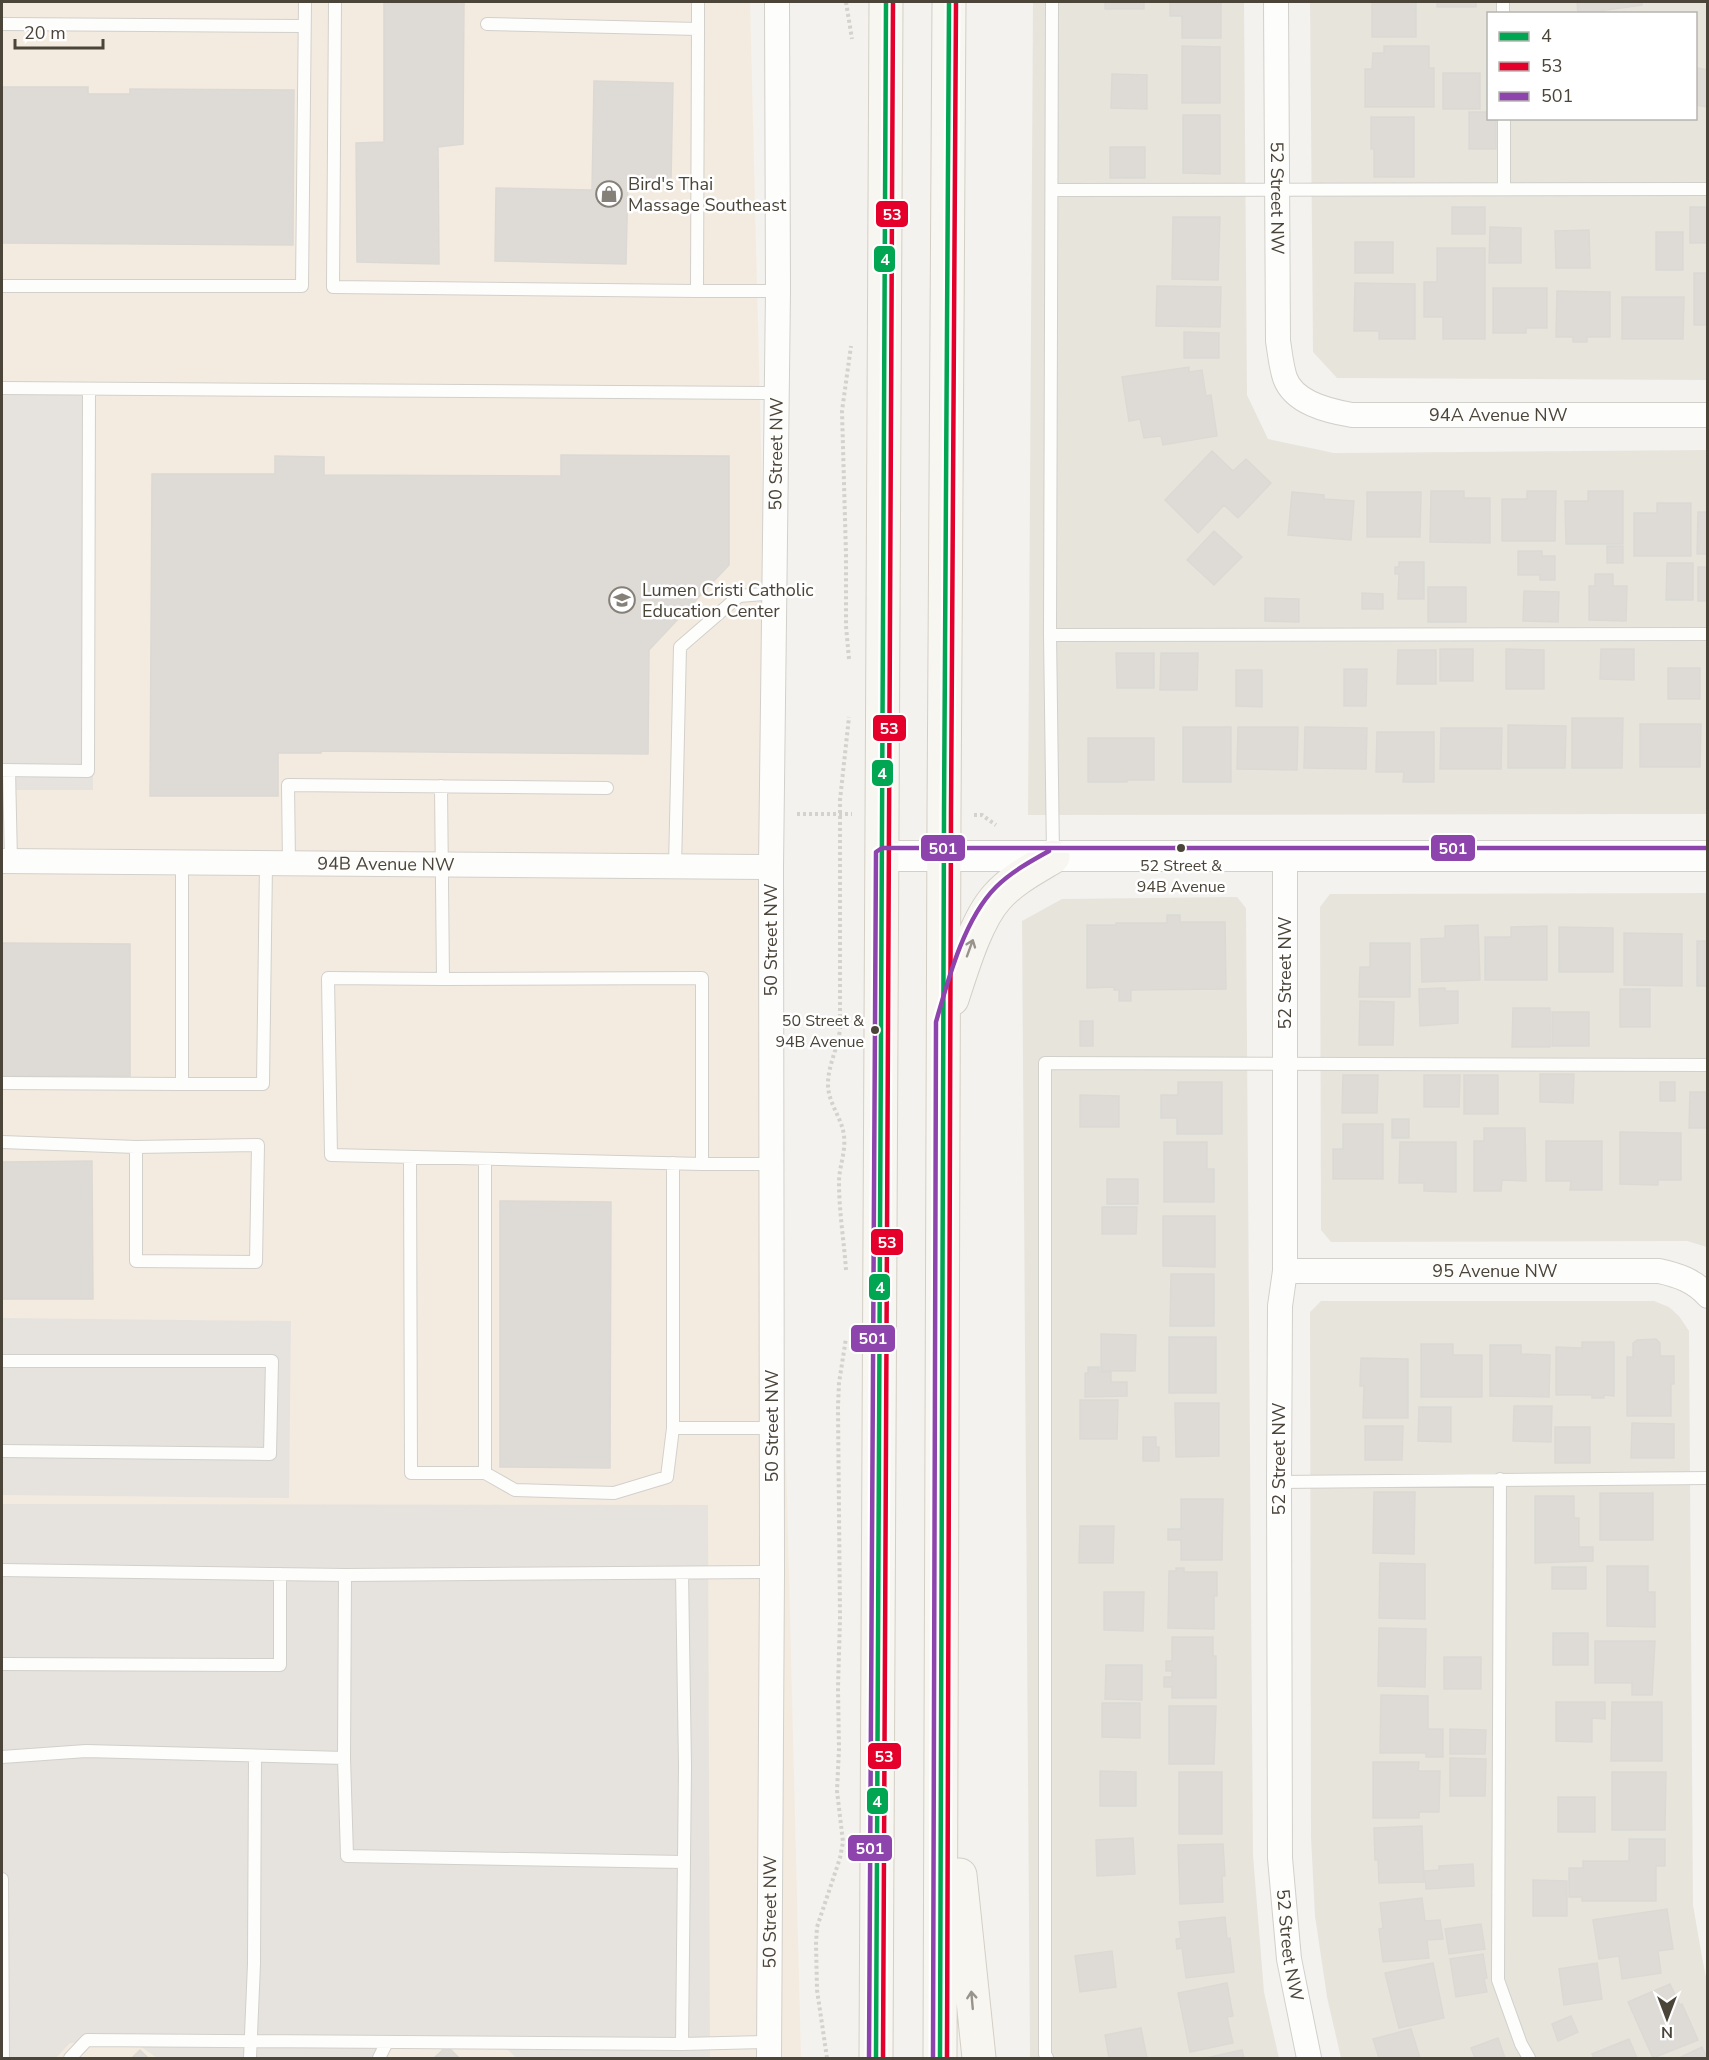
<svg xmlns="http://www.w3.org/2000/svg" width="1709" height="2060" font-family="'Nunito Sans',sans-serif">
  <rect width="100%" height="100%" fill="#f4f2ee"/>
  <!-- residential -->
  <path fill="#e7e4dc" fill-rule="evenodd" d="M1033,2H1244L1247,395L1268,439L1334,453L1707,450V814L1028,815Z
    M1310,2H1707V380L1337,378L1313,352ZM1488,14H1696V118H1488Z
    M1707,893V1247L1687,1241L1331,1242L1321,1230L1320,907L1330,894Z
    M1237,897L1246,908L1253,1855L1264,1992L1279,2058H1030L1022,921L1062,899Z
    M1321,1301H1654L1669,1307L1679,1316L1689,1331L1693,1905L1702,1957L1707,1982V2058H1341L1327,1997L1315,1916L1311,1837L1310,1312Z"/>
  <!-- commercial -->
  <path fill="#f3ebdf" d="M2,2H750L801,2058H2Z"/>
  <!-- parking -->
  <path fill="#e6e3df" d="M2,382H94L93,790H2Z
    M2,1318L291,1321L289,1498L2,1495Z
    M2,1504L708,1505L710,2058H516L505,2047L391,2041L373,2058H157L134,2042L70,2043L56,2058H2Z"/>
  <!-- building -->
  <path fill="#dedbd6" stroke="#dcd9d4" stroke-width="1.5" d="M384,2H464L463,144L438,147L439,264L357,262L356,143L384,142Z
    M1105,2H1144V9H1105Z
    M1170,2H1221V38H1182V16H1170Z
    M1372,2H1416V37H1372Z
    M1437,2H1476V7H1437Z
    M1577,2H1642V5L1578,14Z
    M1182,46L1220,47V103H1182Z
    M1384,46H1429V68H1434V107H1365V69H1372L1373,53H1384Z
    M1698,68L1708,70V107L1696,105V80Z
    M1443,73H1480V109H1443Z
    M1112,74L1147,75V109L1111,108Z
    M594,81L673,83L671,181L628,180L626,264L495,261L496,188L592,190Z
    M2,87H88V94H130V89L294,90L293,245L2,243Z
    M1469,112H1488V118H1496V149H1469Z
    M1183,115H1220V174L1183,173Z
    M1371,117H1414V177H1374V149H1371Z
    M1110,147H1145V178H1110Z
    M1452,207H1485V234H1452Z
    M1690,207H1708V243H1690Z
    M1173,217H1220L1218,280L1172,279Z
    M1490,227L1521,228V263H1489Z
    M1589,230L1590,268H1556L1555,231Z
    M1656,232H1683V270H1656Z
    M1355,242H1393V273H1355Z
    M1437,248H1485V339H1443V317H1424V282H1437Z
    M1694,273H1708V325H1694Z
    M1355,283L1415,284V339H1379V331H1354Z
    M1157,286L1221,287L1220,327L1156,326Z
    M1493,288H1547V328H1526V333H1493Z
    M1557,291L1610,292V337H1587V342H1573V337H1556Z
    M1622,297H1684L1683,339H1622Z
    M1184,332L1219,333V358H1184Z
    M1189,367V372L1202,370L1206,396L1211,395L1217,436L1163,445L1161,436L1144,438L1140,419L1129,421L1122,377Z
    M1212,451L1233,471L1246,459L1271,483L1238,518L1224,505L1198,533L1165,500Z
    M561,455L729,456V565L649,650L648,754L321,751V753H278V796H150L152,474H275V456L324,457V475L561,476Z
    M1431,491H1464V498H1490V543L1430,542Z
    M1527,491H1556L1555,541H1502V499H1527Z
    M1588,491H1623V544H1566L1565,501H1588Z
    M1292,492L1324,495V499L1354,501L1351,540L1288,535Z
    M1367,492H1421L1420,537H1367Z
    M1657,503H1691V556H1634V513H1657Z
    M1698,512H1708V554H1697Z
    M1214,531L1242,557L1214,585L1187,560Z
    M1607,546H1623V563H1607Z
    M1518,551H1542V556H1555V580H1540V575H1518Z
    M1399,562H1424V599H1398L1399,574H1395V567H1399Z
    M1667,563H1693V600H1666Z
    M1698,567H1708V601H1698Z
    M1595,574H1613V586H1627L1626,621L1589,620V586H1595Z
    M1428,587H1466V622H1428Z
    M1524,591L1559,592L1558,622L1523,621Z
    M1362,593L1383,594V609H1362Z
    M1265,598L1299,599V622L1265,621Z
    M1440,649H1473V681H1440Z
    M1506,649L1544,650V689H1506Z
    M1601,649H1634V680L1600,679Z
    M1398,650H1436V684H1397Z
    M1116,653H1154V688H1117Z
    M1161,653H1198L1197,690H1160Z
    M1668,668H1700V699H1668Z
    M1344,669H1367L1366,706H1344Z
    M1236,670H1262V707L1236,706Z
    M1572,718H1623L1622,768H1572Z
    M1640,724H1701L1700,767H1640Z
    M1508,725L1566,726L1565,768H1508Z
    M1183,727H1231V782H1183Z
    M1238,727H1298L1297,770L1237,769Z
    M1305,727L1367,728L1366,769L1304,768Z
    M1441,728H1502L1501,769H1440Z
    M1377,732H1434V782H1403L1404,772H1376Z
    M1088,738H1154V780H1127V782H1088Z
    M1167,915H1180V922H1225L1226,989L1131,990V1001H1119V990H1114V987L1087,988V925H1116V923H1167Z
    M1478,925L1480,980L1422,982L1421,939L1445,938V926Z
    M1547,926V980H1485V937H1511V927Z
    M1559,927L1613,928V972H1559Z
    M1624,933L1682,934V986L1624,985Z
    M1697,941H1708V986H1697Z
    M2,943L130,944V1076H2Z
    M1370,943H1410V997H1359L1360,967H1370Z
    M1445,988V991H1458V1023L1420,1026L1419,989Z
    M1620,989H1650V1027H1620Z
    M1360,1001L1394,1002L1393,1045H1359Z
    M1513,1008H1550V1047H1512Z
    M1552,1012H1589V1046H1552Z
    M1080,1021H1093V1046H1080Z
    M1540,1074H1574L1573,1103L1540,1102Z
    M1343,1075H1378L1377,1113H1342Z
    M1424,1075H1460L1459,1107H1424Z
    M1464,1075H1498V1114H1464Z
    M1178,1082H1222V1134H1177V1118H1161V1095H1178Z
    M1660,1082H1675V1101H1660Z
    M1690,1092H1708V1128H1689Z
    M1080,1095L1119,1096V1127H1080Z
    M1392,1119H1409V1138H1392Z
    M1343,1124H1383V1179H1333V1149H1343Z
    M1484,1128H1525L1526,1181L1502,1180L1501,1191H1474V1141H1484Z
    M1620,1132L1681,1133V1180H1658V1185L1620,1184Z
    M1546,1141H1602V1190H1570L1571,1181H1546Z
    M1164,1142H1207V1169H1214V1202H1164Z
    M1400,1142H1456V1192L1424,1191V1183H1399Z
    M92,1161L93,1299H2V1162Z
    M1107,1179H1138V1204H1107Z
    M500,1201L611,1202L610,1468L500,1467Z
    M1102,1207H1137L1136,1234H1102Z
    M1163,1216H1215V1267L1163,1266Z
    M1171,1274H1214V1326H1170Z
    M1101,1334L1136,1335L1135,1371H1101Z
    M1169,1337H1216V1393H1169Z
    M1656,1339L1660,1343V1356H1674V1384H1671V1416H1627V1357H1633V1343L1637,1340Z
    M1582,1342H1614V1396L1604,1395V1398H1592V1395H1556V1347L1582,1348Z
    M1421,1344H1453V1355H1482V1397H1421Z
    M1490,1345H1521V1354L1550,1355L1549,1397L1490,1396Z
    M1361,1358L1408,1359V1418H1363L1364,1386H1360Z
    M1088,1367H1099V1372H1111V1382H1127V1396L1085,1397V1373H1088Z
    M1080,1400H1118L1117,1439H1080Z
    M1175,1403H1219V1456L1176,1457Z
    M1514,1406H1552L1551,1442L1513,1441Z
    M1419,1407H1451V1442L1418,1441Z
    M1632,1423L1674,1424V1458H1631Z
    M1365,1426H1403L1402,1460H1365Z
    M1555,1427H1590V1463H1555Z
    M1143,1437H1156V1447H1159V1461H1143Z
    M1374,1492H1415L1414,1554L1373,1553Z
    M1600,1493H1653V1540H1600Z
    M1535,1496H1574V1518H1579V1547H1593V1561L1535,1563Z
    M1181,1499H1223L1222,1560H1181V1540H1168V1529H1181Z
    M1080,1526H1114L1113,1563H1079Z
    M1380,1563L1425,1564V1619L1379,1618Z
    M1607,1566H1648V1592H1655V1627L1607,1626Z
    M1552,1567H1586V1589H1552Z
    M1176,1568H1184V1572H1217V1596H1214V1629L1168,1628L1169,1571H1176Z
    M1104,1592H1144L1143,1631L1104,1630Z
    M1379,1628L1426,1629L1425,1687L1378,1686Z
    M1553,1633H1588V1665H1553Z
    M1172,1637H1213V1656H1216V1698H1172V1687H1164V1677H1172V1671H1166V1661H1172Z
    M1595,1641H1655L1652,1695H1632V1683H1595Z
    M1444,1657H1481V1689H1444Z
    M1106,1665H1142V1700L1105,1699Z
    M1381,1695L1428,1696V1729H1443V1757H1426V1753H1380Z
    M1556,1702H1605V1719L1592,1718V1742L1556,1741Z
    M1612,1702H1662V1761H1611Z
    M1102,1703H1140V1738L1102,1737Z
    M1169,1706H1216L1214,1764H1169Z
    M1450,1729L1486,1730L1485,1754H1450Z
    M1450,1758L1486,1759L1485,1796H1450Z
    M1373,1762H1419L1418,1771H1440L1439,1812H1419V1818H1373Z
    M1100,1771L1136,1772V1806H1100Z
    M1179,1772H1222V1834H1179Z
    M1612,1772H1666L1665,1830H1612Z
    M1558,1797H1595V1832H1558Z
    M1422,1826L1424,1882L1379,1883L1378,1860H1375L1374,1828Z
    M1133,1838L1135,1874L1097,1876L1096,1840Z
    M1629,1839H1665V1866H1656V1901H1582V1897H1569V1868H1583V1861H1629Z
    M1223,1844L1225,1876H1222L1223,1902L1180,1904L1178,1845Z
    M1473,1864L1474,1886L1426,1889L1425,1871L1439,1870V1866Z
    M1533,1880L1567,1881V1916H1533Z
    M1422,1898L1425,1921L1440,1920L1443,1939L1427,1940L1429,1958L1383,1962L1379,1929L1383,1928L1380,1903Z
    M1667,1909L1673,1949L1658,1951L1661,1973L1622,1979L1619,1956L1599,1959L1593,1920Z
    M1225,1917L1227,1939L1230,1938L1234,1972L1186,1978L1182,1948L1177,1949L1176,1939L1181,1938L1179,1922Z
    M1481,1924L1485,1949L1449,1954L1445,1929Z
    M1112,1951L1116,1987L1080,1992L1075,1956Z
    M1483,1954L1487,1978L1484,1979L1487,1992L1456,1997L1450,1959Z
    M1433,1963L1444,2018L1399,2028L1385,1973Z
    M1597,1963L1602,1999L1564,2005L1559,1969Z
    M1227,1983L1233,2016L1227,2017L1233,2043L1190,2052L1178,1993Z
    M1670,1984L1680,2005L1682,2004L1698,2040L1653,2058L1628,2002Z
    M1571,2016L1578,2032L1558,2041L1552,2024Z
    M1141,2028L1147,2058H1109L1105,2035Z
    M1411,2029L1420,2058H1379L1373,2039Z
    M1498,2038L1505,2058H1475L1471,2048Z
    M1629,2039L1637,2058H1594L1592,2054Z
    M447,2046L459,2058H434Z
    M1702,2047L1707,2058H1679Z
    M140,2050L148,2058H132Z
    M1242,2050L1244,2058H1206Z"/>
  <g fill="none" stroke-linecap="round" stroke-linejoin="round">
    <!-- service casing -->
    <g stroke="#d2d0cb" stroke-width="14">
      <path id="service" d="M335,2L333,287L697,291L698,29
        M1052,2L1050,635L1053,855
        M1503,2V14
        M2,24L304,26
        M487,24L698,29V2
        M1504,118V188
        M1052,190L1708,189
        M2,286H302L305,2
        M697,291H778
        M2,388L777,393
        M1050,635L1708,634
        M2,770L88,771L89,389
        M9,770L11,861
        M441,786L443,979L702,978V1164L331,1155L328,978L443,979
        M182,863V1084H263L266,864
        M289,863L288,785L607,788
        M675,867L680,647L739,596L774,593
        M2,1083L182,1084
        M2,1142L136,1147L258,1145L256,1262L136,1261V1147
        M410,1157L411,1473H485
        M485,1159V1473L515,1490L614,1493L667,1477L673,1428V1163
        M702,1164H771
        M2,1361H272L270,1454L2,1451
        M673,1428H771
        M1500,1479L1498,1980L1521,2044L1529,2058
        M1279,1482L1708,1478
        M2,1570L345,1575
        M2,1664L280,1665V1574
        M2,1757L86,1751L344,1758
        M683,1862L347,1856L344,1758L345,1575L772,1572
        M2,1879L3,2058
        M682,2044L685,1767L682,1573
        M70,2058L87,2040L682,2044L769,2042
        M250,2058L254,1964L255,1756
        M379,2058L387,2042
        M1047,2058L1045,2054V1063L1708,1065"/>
    </g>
    <!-- minor casing -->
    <g stroke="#d2d0cb" stroke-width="26">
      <g id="minor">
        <path id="s1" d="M1276,2L1278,341C1280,353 1281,366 1285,378C1294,403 1328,411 1352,415H1708"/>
        <path id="s2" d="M1285,857V1271L1280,1306L1279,1482L1280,1858L1289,1959L1309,2058"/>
        <path id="s3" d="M2,861L771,867"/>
        <path id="s4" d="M1285,1271H1659C1678,1275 1695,1281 1708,1296"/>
        <path id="s5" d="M769,2058L772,1572L771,867L778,291L777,2"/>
      </g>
    </g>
    <!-- tertiary casing -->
    <g stroke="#d2d0cb" stroke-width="32">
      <path id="tertiary" d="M882,856H1708"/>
    </g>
    <!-- secondary casing -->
    <g stroke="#d3cfc5" stroke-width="35">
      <path id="secondary" d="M952,999C962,969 976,920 997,897C1012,880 1033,869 1053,857
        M960,1875L979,2058
        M876,2058L886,2
        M940,2058L944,814L949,2"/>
    </g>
    <!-- path -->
    <path stroke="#d3d2cc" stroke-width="4" stroke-dasharray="3 3" stroke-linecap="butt" d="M846,2L852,39
      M849,659L846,626V555L842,411L851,346
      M797,814H852
      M974,815H982L996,825
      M846,1270C844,1241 839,1212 839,1182C839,1167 846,1152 844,1136C842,1117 828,1104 828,1084C828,1065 838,1048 840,1029V800L849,717
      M827,2058L817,1990L816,1944L817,1927L840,1858L843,1842L837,1791L839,1749L838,1688L840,1618L838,1407L839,1383L846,1338"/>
    <!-- service -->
    <use href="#service" stroke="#fdfdfc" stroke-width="12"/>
    <!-- minor -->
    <use href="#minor" stroke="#fdfdfc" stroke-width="24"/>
    <!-- tertiary -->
    <use href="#tertiary" stroke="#fdfdfc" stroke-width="30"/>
    <!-- secondary -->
    <use href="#secondary" stroke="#f7f6f1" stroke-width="33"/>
    <!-- bus-1 casing -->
    <g stroke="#fff" stroke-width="9">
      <path id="bus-1" d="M876,2058L886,2
        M940,2058L944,814L949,2"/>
    </g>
    <!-- bus-2 casing -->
    <g stroke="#fff" stroke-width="9">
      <path id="bus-2" d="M883,2058L893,2
        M947,2058L951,814L956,2"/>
    </g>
    <!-- bus-3 casing -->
    <g stroke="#fff" stroke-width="9">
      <path id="bus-3" d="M869,2058L876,852L882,848H1708
        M933,2058L936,1022C948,980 964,919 996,887C1011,872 1031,861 1049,851"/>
    </g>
    <!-- bus-1 -->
    <use href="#bus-1" stroke="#00a651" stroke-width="4.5"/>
    <!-- bus-2 -->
    <use href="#bus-2" stroke="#e4002b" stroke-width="4.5"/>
    <!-- bus-3 -->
    <use href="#bus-3" stroke="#8e44ad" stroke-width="4.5"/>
  </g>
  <!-- one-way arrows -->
  <defs><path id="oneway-shaft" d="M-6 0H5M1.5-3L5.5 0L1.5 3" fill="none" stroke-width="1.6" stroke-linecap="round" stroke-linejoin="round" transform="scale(1.5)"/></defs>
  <g stroke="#98948c">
    <use href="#oneway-shaft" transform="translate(970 948) rotate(-70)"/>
    <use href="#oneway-shaft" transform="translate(972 2000) rotate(-95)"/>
  </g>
  <!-- icons -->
  <defs>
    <g id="shop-ring" transform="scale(1.35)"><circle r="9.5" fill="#fff" stroke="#868178" stroke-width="1.5"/><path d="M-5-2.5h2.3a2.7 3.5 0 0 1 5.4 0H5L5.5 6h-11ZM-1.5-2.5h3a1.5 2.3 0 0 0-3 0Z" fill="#868178"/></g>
    <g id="university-ring" transform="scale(1.35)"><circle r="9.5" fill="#fff" stroke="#868178" stroke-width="1.5"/><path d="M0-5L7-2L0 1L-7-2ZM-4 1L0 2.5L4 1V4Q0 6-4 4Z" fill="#868178"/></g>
  </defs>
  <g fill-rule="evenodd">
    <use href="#shop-ring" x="609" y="194"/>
    <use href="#university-ring" x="622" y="600"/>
  </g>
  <!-- markers -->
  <g fill="#4b4439" stroke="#fff" stroke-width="2">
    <circle cx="1181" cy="848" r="5"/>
    <circle cx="875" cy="1030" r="5"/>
  </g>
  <g text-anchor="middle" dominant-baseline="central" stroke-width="5" stroke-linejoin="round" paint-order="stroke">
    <!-- bus labels -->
    <g font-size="16" fill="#4b4439" stroke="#fff">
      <text x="1181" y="866">52 Street &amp;<tspan x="1181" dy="21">94B Avenue</tspan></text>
      <text x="864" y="1021" text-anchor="end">50 Street &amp;<tspan x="864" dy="21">94B Avenue</tspan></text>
    </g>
    <!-- poi labels -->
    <g font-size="18" fill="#4b4439" stroke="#fff" text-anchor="start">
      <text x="628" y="184">Bird's Thai<tspan x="628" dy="21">Massage Southeast</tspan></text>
      <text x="642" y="590">Lumen Cristi Catholic<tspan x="642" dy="21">Education Center</tspan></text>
    </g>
    <!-- street labels -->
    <g font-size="18" fill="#4b4439" stroke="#fff">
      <text stroke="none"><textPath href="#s1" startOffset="196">52 Street NW</textPath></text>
      <text stroke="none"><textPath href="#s1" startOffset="603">94A Avenue NW</textPath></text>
      <text stroke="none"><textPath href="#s5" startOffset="1604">50 Street NW</textPath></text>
      <text stroke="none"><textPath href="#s3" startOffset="384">94B Avenue NW</textPath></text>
      <text transform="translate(771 940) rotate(-90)">50 Street NW</text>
      <text transform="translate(1285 973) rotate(-90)">52 Street NW</text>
      <text stroke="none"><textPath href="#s4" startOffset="210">95 Avenue NW</textPath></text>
      <text transform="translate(772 1426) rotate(-90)">50 Street NW</text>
      <text transform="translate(1279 1459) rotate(-90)">52 Street NW</text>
      <text stroke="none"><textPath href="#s5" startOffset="146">50 Street NW</textPath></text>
      <text stroke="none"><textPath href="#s2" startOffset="1089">52 Street NW</textPath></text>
    </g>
  </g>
  <g stroke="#fff" stroke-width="2">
    <rect x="875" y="200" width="34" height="28" rx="6" fill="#e4002b"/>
    <rect x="873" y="245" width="23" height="28" rx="6" fill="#00a651"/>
    <rect x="872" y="714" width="35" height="28" rx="6" fill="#e4002b"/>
    <rect x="871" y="759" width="23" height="28" rx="6" fill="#00a651"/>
    <rect x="920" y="834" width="46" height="28" rx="6" fill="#8e44ad"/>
    <rect x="1430" y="834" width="46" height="28" rx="6" fill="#8e44ad"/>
    <rect x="870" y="1228" width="34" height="28" rx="6" fill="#e4002b"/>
    <rect x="868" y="1273" width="23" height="28" rx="6" fill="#00a651"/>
    <rect x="850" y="1324" width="46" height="29" rx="6" fill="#8e44ad"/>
    <rect x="867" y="1742" width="35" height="28" rx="6" fill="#e4002b"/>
    <rect x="866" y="1787" width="23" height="28" rx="6" fill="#00a651"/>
    <rect x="847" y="1834" width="46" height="28" rx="6" fill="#8e44ad"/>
  </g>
  <g font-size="16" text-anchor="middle" font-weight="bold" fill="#fff">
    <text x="892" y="220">53</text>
    <text x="885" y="265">4</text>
    <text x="889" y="734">53</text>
    <text x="882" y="779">4</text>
    <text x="943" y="854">501</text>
    <text x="1453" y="854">501</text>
    <text x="887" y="1248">53</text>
    <text x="880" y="1293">4</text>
    <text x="873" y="1344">501</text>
    <text x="884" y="1762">53</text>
    <text x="877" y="1807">4</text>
    <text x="870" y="1854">501</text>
  </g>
  <!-- border -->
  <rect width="1709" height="2060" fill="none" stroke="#4b4439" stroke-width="6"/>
  <!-- legend -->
  <rect x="1487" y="12" width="210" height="108" fill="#ffffff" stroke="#b7b4b0" stroke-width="1.5"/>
  <rect x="1499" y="32" width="30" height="9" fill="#00a651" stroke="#b7b4b0" stroke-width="1.5"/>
  <text x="1541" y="42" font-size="18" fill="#4b4439">4</text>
  <rect x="1499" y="62" width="30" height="9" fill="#e4002b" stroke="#b7b4b0" stroke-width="1.5"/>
  <text x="1541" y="72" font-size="18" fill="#4b4439">53</text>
  <rect x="1499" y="92" width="30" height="9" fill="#8e44ad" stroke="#b7b4b0" stroke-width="1.5"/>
  <text x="1541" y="102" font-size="18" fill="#4b4439">501</text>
  <!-- north arrow -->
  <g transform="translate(1667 2018) rotate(180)" stroke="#ffffff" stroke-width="4.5" paint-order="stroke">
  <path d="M0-4.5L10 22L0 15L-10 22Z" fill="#4b4439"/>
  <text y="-9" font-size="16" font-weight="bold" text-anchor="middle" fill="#4b4439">N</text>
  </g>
  <!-- scale -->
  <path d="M15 39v9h88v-9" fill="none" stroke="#4b4439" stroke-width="3"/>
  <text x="24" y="39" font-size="18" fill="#4b4439" stroke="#ffffff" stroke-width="4.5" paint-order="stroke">20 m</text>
</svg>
